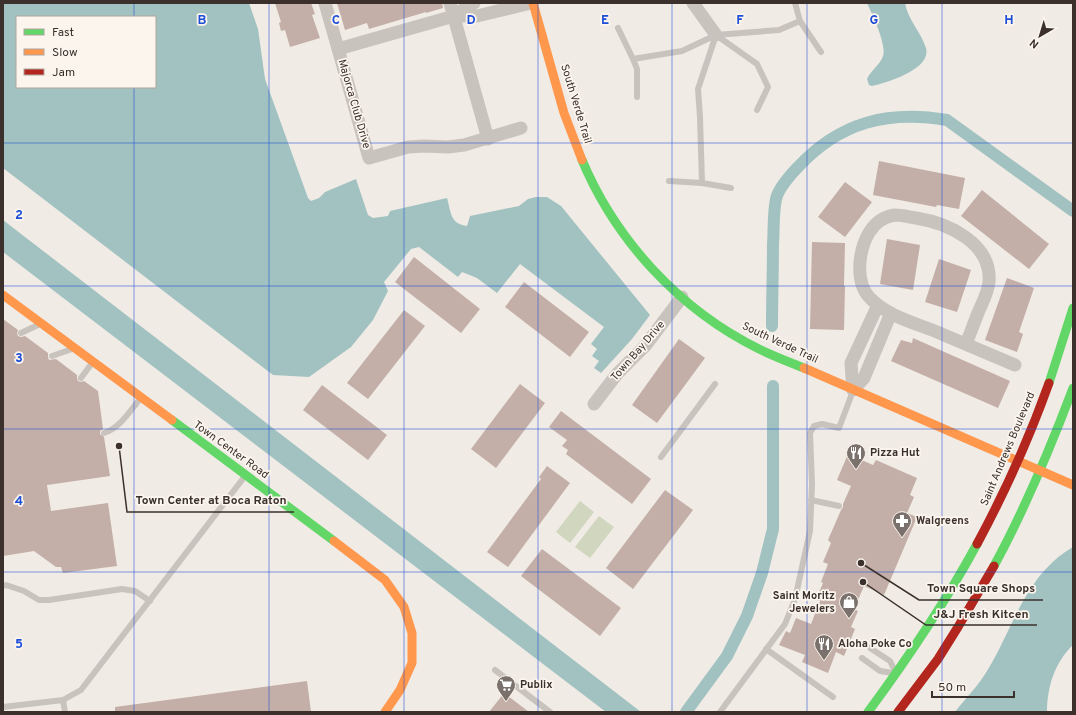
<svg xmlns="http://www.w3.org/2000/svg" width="1076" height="715" font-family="Overpass,sans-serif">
  <rect width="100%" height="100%" fill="#f0ebe5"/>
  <!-- green -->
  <path fill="#d1d6bf" d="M580,501L594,512L570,543L556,532Z
    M599,516L614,527L590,558L575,547Z"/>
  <!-- water -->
  <path fill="#a1c2c1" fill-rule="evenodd" d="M3,3H249L258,29L265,79L308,198L311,201L319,198L325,192L356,179L368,215L373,218L388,216L390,211L447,198C451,212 450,224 467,226L470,216L519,206L528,199L536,197H547L561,206L650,315L632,339L601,373L594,368L599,361L592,356L597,349L591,344L604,327L520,264L497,293L477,278L462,272L458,277L419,247L411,249L384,282L388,291L373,320L351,347L309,377L273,375L3,168ZM17,17H155V87H17Z
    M867,3H905C908,20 921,32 926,48C932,69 887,83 872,86L869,85L867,79C871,70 880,65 883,56C887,45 872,14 867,3Z
    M3,220L641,712H606L3,252Z
    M1073,547V645C1055,662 1047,687 1047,712H955C965,699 978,686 987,671C1014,627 1025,575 1073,547Z"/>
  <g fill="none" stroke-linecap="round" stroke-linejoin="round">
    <!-- canal -->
    <path stroke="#a1c2c1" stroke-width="12" d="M772,326C772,299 773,271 773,244C774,230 773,213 776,199C778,189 791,174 798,167C840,122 888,110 947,120L1073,211
      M686,712L727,656L747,616L762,573L773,529V386"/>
  </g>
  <!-- building -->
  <path fill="#c3afa7" d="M275,3H311L315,14L312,15L320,38L290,47L285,30L281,31L279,23L281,22Z
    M337,3H442L443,8L426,13V12L369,29L367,23L345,30Z
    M879,161L965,178L959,209L937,205L936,207L873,195Z
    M845,182L872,202L845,237L818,217Z
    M982,190L1049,244L1029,269L961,216Z
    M887,239L920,245L913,290L880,284Z
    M812,242L845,243L844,286H845L844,330L810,329Z
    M414,257L480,309L461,333L395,282Z
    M939,259L971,270L957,312L925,302Z
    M1007,278L1034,288L1019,332L1023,334L1017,352L985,340Z
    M524,282L589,332L570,357L505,307Z
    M404,310L425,326L368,399L347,383Z
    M3,319L18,330L17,333L18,336L21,337L25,336L48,353V357L49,360L56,359L77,375V378L78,381L81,382L84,381L98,391L103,429L100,431V434L104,437L110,476L47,485L51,511L108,503L117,566L63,573L61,567H56L34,551L3,556Z
    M913,338L1010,381L998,408L891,361L901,340L912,343Z
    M679,339L705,358L657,423L632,405Z
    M520,384L545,403L496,468L471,449Z
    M322,385L387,435L368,460L303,410Z
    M561,411L651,479L632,504L566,454L568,450L562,446L567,440L549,427Z
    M848,454L873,465L876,460L917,478L910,495L914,497L907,513L917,517L884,595L864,586L854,609L858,611L851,627L855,629L844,656L836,652L828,673L802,662L805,655L779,645L786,631L790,633L796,618L811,624L820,601L816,600L823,583L821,582L828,564L823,562L831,543L828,540L841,510L843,507V504L851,486L837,480Z
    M547,466L570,483L508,567L487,552L541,479L539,477Z
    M665,490L693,510L633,589L606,568Z
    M542,549L621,608L600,636L521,576Z
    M307,681L311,712H115V707Z
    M504,693L529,712H489Z"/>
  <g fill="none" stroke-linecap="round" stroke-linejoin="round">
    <!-- lane -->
    <path stroke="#c9c3be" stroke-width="6" d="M795,3L800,21
      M618,28L633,59
      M637,97V69L633,59L682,51L716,35L698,89L700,117L702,183
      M757,110L768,87L757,64L716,35L779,30L800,21L821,52
      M669,181L702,183L731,188
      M21,333L40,324
      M52,356L72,349
      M81,378L92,363
      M104,433C120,428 129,412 140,399
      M661,457L715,384
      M811,500L839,506
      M3,586L6,585L24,591L39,600H49L122,589L135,591L150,601
      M870,648L890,661L895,671
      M766,649L833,697
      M862,658L880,671L893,673
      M495,670L550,712
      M63,700L81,690L245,476
      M3,707L63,700L65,712
      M720,712L785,624L795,599L810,531L812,484L810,433L814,426L822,424L839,428L853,391"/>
    <!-- street -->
    <path stroke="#c9c3be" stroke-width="13" d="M325,3L369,158L408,147L424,146L448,147L464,145L521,128
      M450,3L488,139
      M693,3L716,35
      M454,16L471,4L474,3
      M338,49L454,16H477L531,3
      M966,344C970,334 974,323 978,313C982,303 988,293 989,282C992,243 948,223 916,218C909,217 903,215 895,215C872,218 862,241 860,262C859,275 860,288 870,298C887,316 915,323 937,332C963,343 989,354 1015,365
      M853,390L851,363L878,305
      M853,390L864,378L891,313
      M594,404L617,374L645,346L682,297"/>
    <!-- fast -->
    <path stroke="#63d668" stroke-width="9" d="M582,160C616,241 680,310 759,349C773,356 789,362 804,368
      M1049,383L1073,308
      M172,420L334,541
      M994,566C1025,509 1050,449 1073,388
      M868,712C908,658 945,603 977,544"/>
    <!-- slow -->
    <path stroke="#ff974d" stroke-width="9" d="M533,3L564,113L582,160
      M3,295L172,420
      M804,368L1073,485
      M334,541L385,580L404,607L412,633V663L400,690L385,712"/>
    <!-- jam -->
    <path stroke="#b3261e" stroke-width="9" d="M977,544C1005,492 1029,439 1049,383
      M898,712L938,659L958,627L994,566"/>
  </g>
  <!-- grid -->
  <path fill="none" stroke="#1d4ed8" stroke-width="1" stroke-opacity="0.55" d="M134,3V17M269,3V712M404,3V712M538,3V712M672,3V712M807,3V712M942,3V712M134,87V712M3,143H1073M3,286H1073M3,429H1073M3,572H1073"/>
  <!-- icons -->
  <defs>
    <g id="restaurant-pin" transform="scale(1)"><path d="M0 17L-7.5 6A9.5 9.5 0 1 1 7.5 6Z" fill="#7a716c" stroke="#fbf5ee"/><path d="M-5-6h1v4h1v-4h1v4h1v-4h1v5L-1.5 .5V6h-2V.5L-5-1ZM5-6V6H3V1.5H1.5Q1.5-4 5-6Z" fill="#fff"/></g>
    <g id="pharmacy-pin" transform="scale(1)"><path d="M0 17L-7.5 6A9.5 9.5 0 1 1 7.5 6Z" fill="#7a716c" stroke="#fbf5ee"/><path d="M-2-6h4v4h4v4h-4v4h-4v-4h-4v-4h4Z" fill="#fff"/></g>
    <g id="shop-pin" transform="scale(1)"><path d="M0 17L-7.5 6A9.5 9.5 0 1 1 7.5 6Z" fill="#7a716c" stroke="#fbf5ee"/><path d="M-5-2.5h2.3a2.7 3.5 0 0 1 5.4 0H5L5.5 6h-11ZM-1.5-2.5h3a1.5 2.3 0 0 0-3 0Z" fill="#fff"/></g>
    <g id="supermarket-pin" transform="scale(1)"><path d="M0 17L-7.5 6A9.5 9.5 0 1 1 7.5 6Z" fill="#7a716c" stroke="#fbf5ee"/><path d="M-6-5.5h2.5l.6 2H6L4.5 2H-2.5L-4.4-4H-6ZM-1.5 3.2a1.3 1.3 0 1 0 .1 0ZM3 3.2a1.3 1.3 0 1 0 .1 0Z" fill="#fff"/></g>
  </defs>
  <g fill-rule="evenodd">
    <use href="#restaurant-pin" x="856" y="453"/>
    <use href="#pharmacy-pin" x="902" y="521"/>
    <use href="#shop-pin" x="849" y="602"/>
    <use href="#restaurant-pin" x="824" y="644"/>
    <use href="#supermarket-pin" x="506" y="685"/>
  </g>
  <g text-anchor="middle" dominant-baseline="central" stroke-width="3.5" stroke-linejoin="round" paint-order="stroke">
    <!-- street labels -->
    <g font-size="11" fill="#3b302b" stroke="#fbf5ee">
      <text transform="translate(354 104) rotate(74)">Majorca Club Drive</text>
      <text transform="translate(576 104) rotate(73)">South Verde Trail</text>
      <text transform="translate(780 343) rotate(25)">South Verde Trail</text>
      <text transform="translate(638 351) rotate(-49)">Town Bay Drive</text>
      <text transform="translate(1008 449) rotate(-67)">Saint Andrews Boulevard</text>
      <text transform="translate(231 450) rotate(36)">Town Center Road</text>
    </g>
    <!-- poi labels -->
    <g font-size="11" font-weight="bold" fill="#3b302b" stroke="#fbf5ee" text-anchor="start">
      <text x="870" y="453">Pizza Hut</text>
      <text x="916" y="521">Walgreens</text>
      <text x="835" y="596" text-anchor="end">Saint Moritz<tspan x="835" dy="13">Jewelers</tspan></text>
      <text x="838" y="644">Aloha Poke Co</text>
      <text x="520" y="685">Publix</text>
    </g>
  </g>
  <g font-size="13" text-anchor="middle" font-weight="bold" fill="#1d4ed8" stroke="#fbf5ee" stroke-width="3.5" stroke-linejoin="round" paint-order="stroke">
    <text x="202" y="24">B</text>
    <text x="336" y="24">C</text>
    <text x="471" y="24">D</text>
    <text x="605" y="24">E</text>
    <text x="740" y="24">F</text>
    <text x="874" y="24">G</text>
    <text x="1009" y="24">H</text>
    <text x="19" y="219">2</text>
    <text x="19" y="362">3</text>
    <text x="19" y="505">4</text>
    <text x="19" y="648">5</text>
  </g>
  <!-- callouts -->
  <path fill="none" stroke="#3b302b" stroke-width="1.5" d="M119 446L127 512H294M861 563L919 600H1043M863 582L926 625H1037"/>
  <g fill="#3b302b" stroke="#fbf5ee" stroke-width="1.5">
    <circle cx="119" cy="446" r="4"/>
    <circle cx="861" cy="563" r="4"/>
    <circle cx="863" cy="582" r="4"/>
  </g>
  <g font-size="12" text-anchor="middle" font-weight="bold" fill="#3b302b" stroke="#fbf5ee" stroke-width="3.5" stroke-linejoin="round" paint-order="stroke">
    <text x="211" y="504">Town Center at Boca Raton</text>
    <text x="981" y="592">Town Square Shops</text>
    <text x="981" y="618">J&amp;J Fresh Kitcen</text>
  </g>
  <!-- border -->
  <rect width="1076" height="715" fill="none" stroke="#3b302b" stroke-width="8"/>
  <!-- legend -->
  <rect x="16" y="16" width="140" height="72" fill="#fbf5ee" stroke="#aea6a0"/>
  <rect x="24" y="29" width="20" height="6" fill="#63d668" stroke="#aea6a0"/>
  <text x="52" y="36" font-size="12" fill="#3b302b">Fast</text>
  <rect x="24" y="49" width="20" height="6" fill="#ff974d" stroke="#aea6a0"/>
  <text x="52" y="56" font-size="12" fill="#3b302b">Slow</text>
  <rect x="24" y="69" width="20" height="6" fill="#b3261e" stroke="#aea6a0"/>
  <text x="52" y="76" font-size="12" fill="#3b302b">Jam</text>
  <!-- north arrow -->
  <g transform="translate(1040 36) rotate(218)" stroke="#fbf5ee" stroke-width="3" paint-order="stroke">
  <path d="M0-3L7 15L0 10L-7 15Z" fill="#3b302b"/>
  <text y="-6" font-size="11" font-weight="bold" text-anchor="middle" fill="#3b302b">N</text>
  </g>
  <!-- scale -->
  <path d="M932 691v6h82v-6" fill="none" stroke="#3b302b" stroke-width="2"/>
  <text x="938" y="691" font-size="12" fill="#3b302b" stroke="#fbf5ee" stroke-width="3" paint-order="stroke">50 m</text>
</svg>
